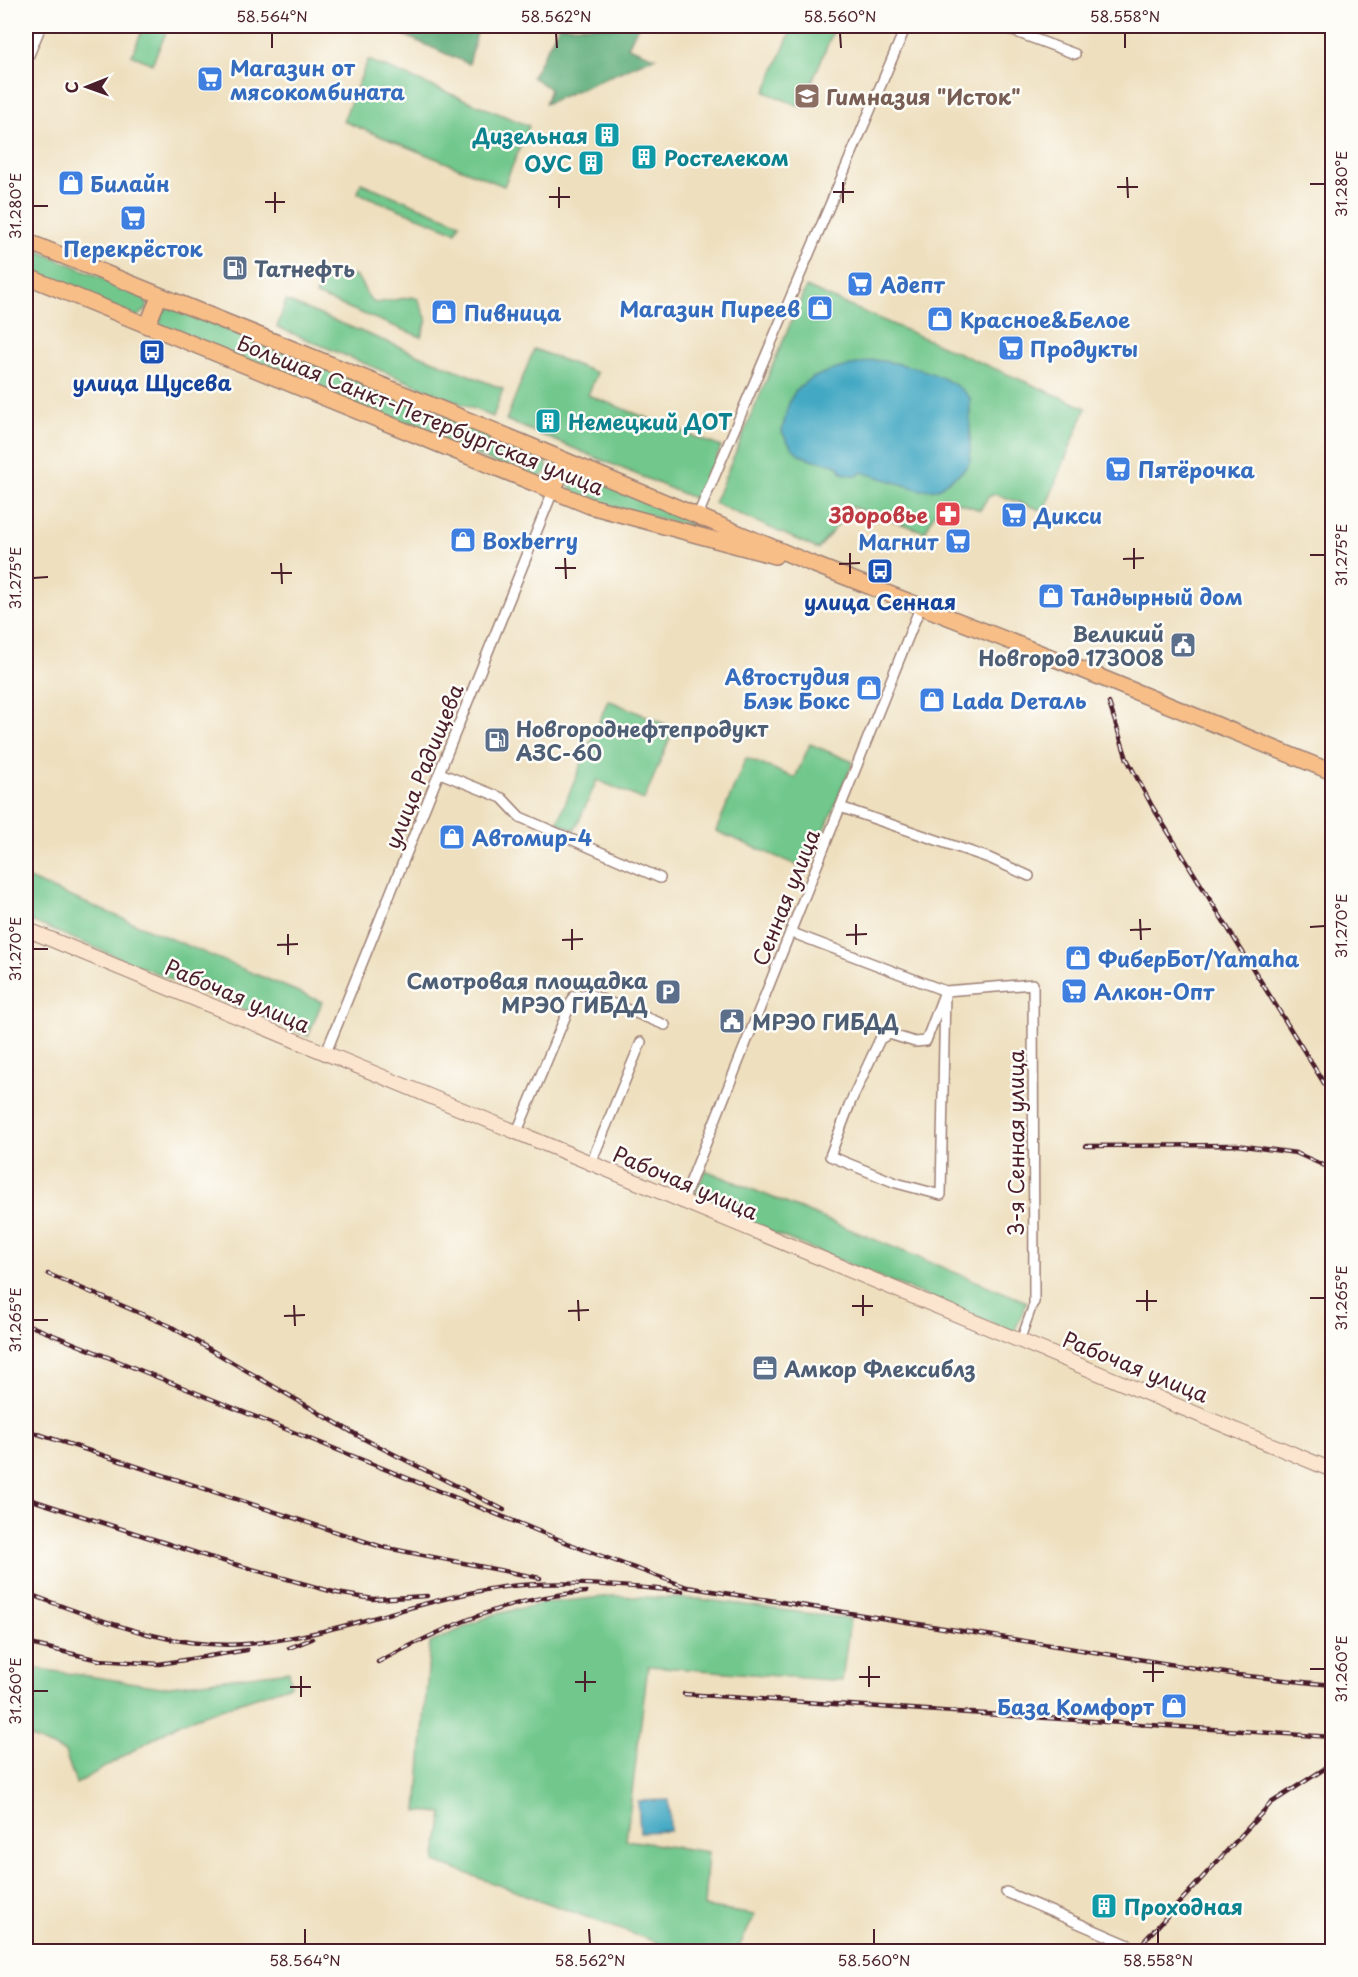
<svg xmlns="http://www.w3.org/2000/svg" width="1358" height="1977" font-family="'Playpen Sans',sans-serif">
  <rect width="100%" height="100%" fill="#fdfcf7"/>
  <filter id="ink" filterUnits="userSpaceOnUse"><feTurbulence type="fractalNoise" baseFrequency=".0167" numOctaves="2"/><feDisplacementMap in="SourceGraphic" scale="12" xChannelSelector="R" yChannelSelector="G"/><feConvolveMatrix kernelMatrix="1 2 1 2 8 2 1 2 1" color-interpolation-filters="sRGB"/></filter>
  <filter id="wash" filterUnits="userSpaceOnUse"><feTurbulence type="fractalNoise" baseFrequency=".008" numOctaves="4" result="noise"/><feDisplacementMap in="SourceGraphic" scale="24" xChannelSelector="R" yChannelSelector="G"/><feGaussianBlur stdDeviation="1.35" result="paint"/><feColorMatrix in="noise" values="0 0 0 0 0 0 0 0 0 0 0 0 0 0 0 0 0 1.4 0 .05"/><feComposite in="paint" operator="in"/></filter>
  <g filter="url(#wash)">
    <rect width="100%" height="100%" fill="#eedfbe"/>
    <!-- green -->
    <path fill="#71c78c" stroke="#5e735c" stroke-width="1.5" d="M144,26H169L152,64L132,55Z
      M793,26H825L834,29L802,107L765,92Z
      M368,60L529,126L504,186L343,121Z
      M361,183L460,223L456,232L358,193Z
      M26,246L147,296V309L137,317L26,271Z
      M354,275C365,282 363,296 375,303L412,297L418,299L427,320L421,337L316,295L321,281Z
      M806,287L1086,408L1044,511L995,494L988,497L980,510L943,497L925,532L852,507L818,549L714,503Z
      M286,301L503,389L493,417L277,327Z
      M167,303L545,457L548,471L536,480L158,325L159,312Z
      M534,349L597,373L588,395L721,447L698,500L506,420Z
      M576,472L750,542L600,503L573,492L568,484Z
      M608,700L674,728L644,800L597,780L575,830L557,823Z
      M810,744L853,762L808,870L716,831L746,758L795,778Z
      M26,878L322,1002L308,1036L26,919Z
      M705,1170L1027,1302L1014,1332L693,1200Z
      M613,1596L699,1599L850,1619L842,1681L648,1666L626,1840L708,1852L704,1907L755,1915L737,1951H680L435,1862L443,1813L417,1811L430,1643L492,1615L545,1603Z
      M26,1667L162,1687L289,1671L291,1685L180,1723L76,1784L65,1752L26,1736Z"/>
    <!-- forest -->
    <path fill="#5cac78" stroke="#536652" stroke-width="1.5" d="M391,26H470L477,33L469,64L390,29Z
      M559,26H638L628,47L655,57L545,104L550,89L532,77Z"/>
    <!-- water -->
    <path fill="#43a8c3" stroke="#466477" stroke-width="1.5" d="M874,360C904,363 950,374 970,398V461C964,475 948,478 938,489L921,490L861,472L858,476L842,473L838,465C809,457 799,464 782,432C785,419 787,402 795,392C813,370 849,367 874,360Z
      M669,1800L670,1831L640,1832L638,1801Z"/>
  </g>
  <g filter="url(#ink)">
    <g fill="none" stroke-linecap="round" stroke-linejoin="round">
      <!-- pedestrian casing -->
      <g stroke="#9c7f74" stroke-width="10">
        <path id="pedestrian" d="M1020,1341L1034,1302"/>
      </g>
      <!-- minor casing -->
      <g stroke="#9c7f74" stroke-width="12">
        <path id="minor" d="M1000,26L1075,54
          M26,62L41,26
          M698,515L906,26
          M440,773L502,798L520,817L660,878
          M840,807L989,858L1029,876
          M790,932L945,991L1033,984L1034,1302
          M945,991L941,1195L896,1183L830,1156L851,1101L880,1039L889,1034L915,1042L926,1041Z
          M325,1055L553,491
          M516,1134L574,996L589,994L665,1025
          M590,1165L641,1042
          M682,1203L921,605
          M1006,1892L1145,1952"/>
      </g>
      <!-- secondary casing -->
      <g stroke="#9c7f74" stroke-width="16">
        <path id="secondary" d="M26,929L1332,1470"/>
      </g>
      <!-- primary casing -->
      <g stroke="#9c7f74" stroke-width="18">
        <path id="primary" d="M26,241L495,431L810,563L1063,662L1332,772
          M26,276L590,506L775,556
          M147,326L159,297
          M553,491L566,461"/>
      </g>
      <!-- pedestrian -->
      <use href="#pedestrian" stroke="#fff" stroke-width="7"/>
      <!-- minor -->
      <use href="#minor" stroke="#fff" stroke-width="9"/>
      <!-- secondary -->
      <use href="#secondary" stroke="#fce5cf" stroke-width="14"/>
      <!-- primary -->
      <use href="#primary" stroke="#f7be88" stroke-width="15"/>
      <!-- rail casing -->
      <g stroke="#4a1f2b" stroke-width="4.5">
        <path id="rail" d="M1109,703L1127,759L1152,806L1332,1096
          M1086,1146L1237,1145L1296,1153L1332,1169
          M48,1274L170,1326L362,1438L504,1510
          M26,1324L585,1550L687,1587L1238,1675L1332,1685
          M26,1430L382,1547L540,1578
          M26,1498L209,1557L337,1593L373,1599L427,1596
          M26,1593C96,1618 169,1650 246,1644C329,1637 409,1603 490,1589C553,1578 619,1586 682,1591
          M26,1643L99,1660L159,1664L247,1650
          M289,1648L312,1639
          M378,1662C445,1627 509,1597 586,1592
          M684,1694L1332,1737
          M1134,1952L1271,1803L1332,1764"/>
      </g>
      <!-- rail -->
      <use href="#rail" stroke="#fdfcf7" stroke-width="2" stroke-dasharray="7" stroke-linecap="butt"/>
    </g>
  </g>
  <!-- ticks -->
  <path fill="none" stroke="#4a1f2b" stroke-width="2" d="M272,33V48M556,33L557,48M840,33L841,48M1125,33V48M1127,177L1128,198M843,182V203M1310,184H1325M559,187V208M1117,187H1138M275,192V213M833,192H854M549,197H570M265,202H285M33,206H48M1134,548V569M850,553V574M1310,555H1325M565,558L566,579M1123,559L1144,558M281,563L282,584M839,564L860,563M555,568H576M271,573H292M33,578L48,577M1140,919L1141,940M856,924V945M1310,927L1325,926M572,929V950M1130,930L1151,929M288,934V955M846,935L867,934M562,940L583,939M277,945L298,944M33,949H48M1147,1290V1311M863,1295V1316M1310,1298H1325M578,1300L579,1321M1136,1301H1157M294,1305L295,1326M852,1306H873M568,1311L589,1310M284,1316L305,1315M33,1320H48M1153,1661V1682M869,1666V1687M1310,1669H1325M585,1671V1692M1143,1672H1164M301,1676V1697M859,1677H880M575,1682H596M290,1687H311M33,1691H48M305,1929V1944M589,1929L590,1944M874,1929V1944M1158,1929V1944"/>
  <!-- icons -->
  <defs>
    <g id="supermarket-square" transform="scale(1.35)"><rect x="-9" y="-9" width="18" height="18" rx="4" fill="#3f7fe0" stroke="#fdfcf7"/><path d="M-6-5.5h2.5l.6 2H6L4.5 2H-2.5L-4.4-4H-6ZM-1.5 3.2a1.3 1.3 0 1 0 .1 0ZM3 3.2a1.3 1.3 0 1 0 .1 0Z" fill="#fff"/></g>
    <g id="school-square" transform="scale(1.35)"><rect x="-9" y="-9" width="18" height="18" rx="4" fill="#8d6e63" stroke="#fdfcf7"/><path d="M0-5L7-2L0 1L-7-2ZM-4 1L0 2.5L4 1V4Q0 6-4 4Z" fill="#fff"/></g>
    <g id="building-square" transform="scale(1.35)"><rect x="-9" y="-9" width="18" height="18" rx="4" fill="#0f9aa8" stroke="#fdfcf7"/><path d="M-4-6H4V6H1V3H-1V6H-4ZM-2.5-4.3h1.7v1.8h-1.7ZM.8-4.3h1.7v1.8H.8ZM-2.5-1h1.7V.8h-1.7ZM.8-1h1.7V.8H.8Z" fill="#fff"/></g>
    <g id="shop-square" transform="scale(1.35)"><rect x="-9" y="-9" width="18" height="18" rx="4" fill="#3f7fe0" stroke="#fdfcf7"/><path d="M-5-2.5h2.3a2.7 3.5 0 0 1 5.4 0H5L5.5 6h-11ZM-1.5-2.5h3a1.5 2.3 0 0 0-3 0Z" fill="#fff"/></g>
    <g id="fuel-square" transform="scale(1.35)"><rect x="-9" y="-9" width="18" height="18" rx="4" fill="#5c6f8a" stroke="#fdfcf7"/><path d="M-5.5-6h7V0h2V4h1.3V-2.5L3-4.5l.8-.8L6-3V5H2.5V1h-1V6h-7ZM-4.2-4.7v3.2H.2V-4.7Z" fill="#fff"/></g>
    <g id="bus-square" transform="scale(1.35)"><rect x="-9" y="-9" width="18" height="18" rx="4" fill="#1a4fb4" stroke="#fdfcf7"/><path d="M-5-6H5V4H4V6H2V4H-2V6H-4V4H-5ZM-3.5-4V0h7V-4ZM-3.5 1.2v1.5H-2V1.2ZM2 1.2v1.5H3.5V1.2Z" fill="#fff"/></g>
    <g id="pharmacy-square" transform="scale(1.35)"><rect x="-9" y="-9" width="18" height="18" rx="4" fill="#e0444e" stroke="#fdfcf7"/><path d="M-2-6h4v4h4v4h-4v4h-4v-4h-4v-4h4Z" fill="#fff"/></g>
    <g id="civic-square" transform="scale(1.35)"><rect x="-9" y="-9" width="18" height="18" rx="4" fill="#5c6f8a" stroke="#fdfcf7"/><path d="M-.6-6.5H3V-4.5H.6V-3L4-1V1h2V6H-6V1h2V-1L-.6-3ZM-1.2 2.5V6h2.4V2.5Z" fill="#fff"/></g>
    <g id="parking-square" transform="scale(1.35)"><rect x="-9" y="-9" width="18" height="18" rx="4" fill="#5c6f8a" stroke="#fdfcf7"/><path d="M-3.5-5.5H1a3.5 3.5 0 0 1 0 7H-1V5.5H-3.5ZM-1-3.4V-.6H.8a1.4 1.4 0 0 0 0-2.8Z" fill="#fff"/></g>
    <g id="office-square" transform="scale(1.35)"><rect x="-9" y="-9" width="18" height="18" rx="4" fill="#5c6f8a" stroke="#fdfcf7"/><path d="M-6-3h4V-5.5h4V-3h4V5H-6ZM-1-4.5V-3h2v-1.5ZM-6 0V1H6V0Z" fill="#fff"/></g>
  </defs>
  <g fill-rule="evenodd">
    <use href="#supermarket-square" x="210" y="79"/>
    <use href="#school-square" x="807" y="96"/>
    <use href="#building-square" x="607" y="135"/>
    <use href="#building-square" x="644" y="157"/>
    <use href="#building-square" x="591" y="163"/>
    <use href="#shop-square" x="71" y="183"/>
    <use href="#supermarket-square" x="133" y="218"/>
    <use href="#fuel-square" x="235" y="268"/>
    <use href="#supermarket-square" x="860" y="284"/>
    <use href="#shop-square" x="820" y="308"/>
    <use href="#shop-square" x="444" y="312"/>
    <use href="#shop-square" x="940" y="319"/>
    <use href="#supermarket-square" x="1011" y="348"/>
    <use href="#bus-square" x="152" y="352"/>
    <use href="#building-square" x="548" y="421"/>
    <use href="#supermarket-square" x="1118" y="469"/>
    <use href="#pharmacy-square" x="948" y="514"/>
    <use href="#supermarket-square" x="1014" y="515"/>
    <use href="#shop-square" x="463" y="540"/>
    <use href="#supermarket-square" x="958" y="541"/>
    <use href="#bus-square" x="880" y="571"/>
    <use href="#shop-square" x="1051" y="596"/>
    <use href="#civic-square" x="1183" y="645"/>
    <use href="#shop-square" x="869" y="688"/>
    <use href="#shop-square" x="932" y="700"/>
    <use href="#fuel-square" x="497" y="740"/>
    <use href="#shop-square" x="452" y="837"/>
    <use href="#shop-square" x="1078" y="958"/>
    <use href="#supermarket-square" x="1074" y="991"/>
    <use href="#parking-square" x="668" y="992"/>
    <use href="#civic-square" x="732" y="1021"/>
    <use href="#office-square" x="765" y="1368"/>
    <use href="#shop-square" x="1174" y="1706"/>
    <use href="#building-square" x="1104" y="1906"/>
  </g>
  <g text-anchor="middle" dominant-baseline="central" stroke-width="5" stroke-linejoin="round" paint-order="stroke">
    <!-- shop labels -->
    <g font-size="21" font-weight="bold" fill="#366cbe" stroke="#fdfcf7" text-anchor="start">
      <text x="230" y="67">Магазин от<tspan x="230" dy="24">мясокомбината</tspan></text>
      <text x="90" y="183">Билайн</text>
      <text x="133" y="248" text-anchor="middle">Перекрёсток</text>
      <text x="880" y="284">Адепт</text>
      <text x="800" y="308" text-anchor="end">Магазин Пиреев</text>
      <text x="464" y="312">Пивница</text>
      <text x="960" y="319">Красное&amp;Белое</text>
      <text x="1030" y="348">Продукты</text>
      <text x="1138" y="469">Пятёрочка</text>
      <text x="1034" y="515">Дикси</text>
      <text x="482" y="540">Boxberry</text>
      <text x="938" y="541" text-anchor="end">Магнит</text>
      <text x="1070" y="596">Тандырный дом</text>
      <text x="850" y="676" text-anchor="end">Автостудия<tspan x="850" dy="24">Блэк Бокс</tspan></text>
      <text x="952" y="700">Lada Dеталь</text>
      <text x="472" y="837">Автомир-4</text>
      <text x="1098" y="958">ФиберБот/Yamaha</text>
      <text x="1094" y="991">Алкон-Опт</text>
      <text x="1154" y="1706" text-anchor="end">База Комфорт</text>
    </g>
    <!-- education labels -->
    <g font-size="21" font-weight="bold" fill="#785e54" stroke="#fdfcf7" text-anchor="start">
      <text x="826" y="96">Гимназия "Исток"</text>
    </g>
    <!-- culture labels -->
    <g font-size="21" font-weight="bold" fill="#0d838f" stroke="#fdfcf7" text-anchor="start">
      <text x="588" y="135" text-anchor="end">Дизельная</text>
      <text x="664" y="157">Ростелеком</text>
      <text x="572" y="163" text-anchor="end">ОУС</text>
      <text x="568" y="421">Немецкий ДОТ</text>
      <text x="1124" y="1906">Проходная</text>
    </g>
    <!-- service labels -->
    <g font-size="21" font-weight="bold" fill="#4e5e75" stroke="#fdfcf7" text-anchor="start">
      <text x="254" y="268">Татнефть</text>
      <text x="1164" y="633" text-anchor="end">Великий<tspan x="1164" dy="24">Новгород 173008</tspan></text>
      <text x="516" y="728">Новгороднефтепродукт<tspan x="516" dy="24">АЗС-60</tspan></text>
      <text x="648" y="980" text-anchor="end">Смотровая площадка<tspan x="648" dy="24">МРЭО ГИБДД</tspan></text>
      <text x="752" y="1021">МРЭО ГИБДД</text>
      <text x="784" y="1368">Амкор Флексиблз</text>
    </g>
    <!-- transit labels -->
    <g font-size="21" font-weight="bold" fill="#164399" stroke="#fdfcf7">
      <text x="152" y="382">улица Щусева</text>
      <text x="880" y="601">улица Сенная</text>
    </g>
    <!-- street labels -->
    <g font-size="21" fill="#4a1f2b" stroke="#fdfcf7">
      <text transform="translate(421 414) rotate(22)">Большая Санкт-Петербургская улица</text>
      <text transform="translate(423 766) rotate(-68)">улица Радищева</text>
      <text transform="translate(785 897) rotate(-68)">Сенная улица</text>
      <text transform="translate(238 995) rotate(23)">Рабочая улица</text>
      <text transform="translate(1015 1143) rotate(-90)">3-я Сенная улица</text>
      <text transform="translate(686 1182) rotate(23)">Рабочая улица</text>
      <text transform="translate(1136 1366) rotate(22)">Рабочая улица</text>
    </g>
    <!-- health labels -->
    <g font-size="21" font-weight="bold" fill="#be3a42" stroke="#fdfcf7" text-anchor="end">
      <text x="928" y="514">Здоровье</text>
    </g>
  </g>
  <!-- margin -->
  <rect width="1358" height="1977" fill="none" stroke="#fdfcf7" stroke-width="66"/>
  <!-- north arrow -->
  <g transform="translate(87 87) rotate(269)" stroke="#fdfcf7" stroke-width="4.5" paint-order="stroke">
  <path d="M0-4.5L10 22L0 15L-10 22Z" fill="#4a1f2b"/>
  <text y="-9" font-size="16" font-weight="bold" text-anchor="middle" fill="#4a1f2b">С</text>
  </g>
  <rect x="33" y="33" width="1292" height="1911" fill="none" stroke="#4a1f2b" stroke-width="2"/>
  <g font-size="15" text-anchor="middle" fill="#4a1f2b">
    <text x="272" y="22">58.564°N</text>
    <text x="556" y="22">58.562°N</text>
    <text x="840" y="22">58.560°N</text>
    <text x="1125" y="22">58.558°N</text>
    <text transform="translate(1342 184) rotate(-90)" y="5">31.280°E</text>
    <text transform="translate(16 206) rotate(-90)" y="5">31.280°E</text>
    <text transform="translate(1342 555) rotate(-90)" y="5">31.275°E</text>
    <text transform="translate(16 578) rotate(-90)" y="5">31.275°E</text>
    <text transform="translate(1342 926) rotate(-90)" y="5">31.270°E</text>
    <text transform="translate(16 949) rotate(-90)" y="5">31.270°E</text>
    <text transform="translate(1342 1298) rotate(-90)" y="5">31.265°E</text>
    <text transform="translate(16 1320) rotate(-90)" y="5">31.265°E</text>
    <text transform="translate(1342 1669) rotate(-90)" y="5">31.260°E</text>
    <text transform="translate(16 1691) rotate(-90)" y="5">31.260°E</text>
    <text x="305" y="1966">58.564°N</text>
    <text x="590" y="1966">58.562°N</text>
    <text x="874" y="1966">58.560°N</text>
    <text x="1158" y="1966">58.558°N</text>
  </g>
</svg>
